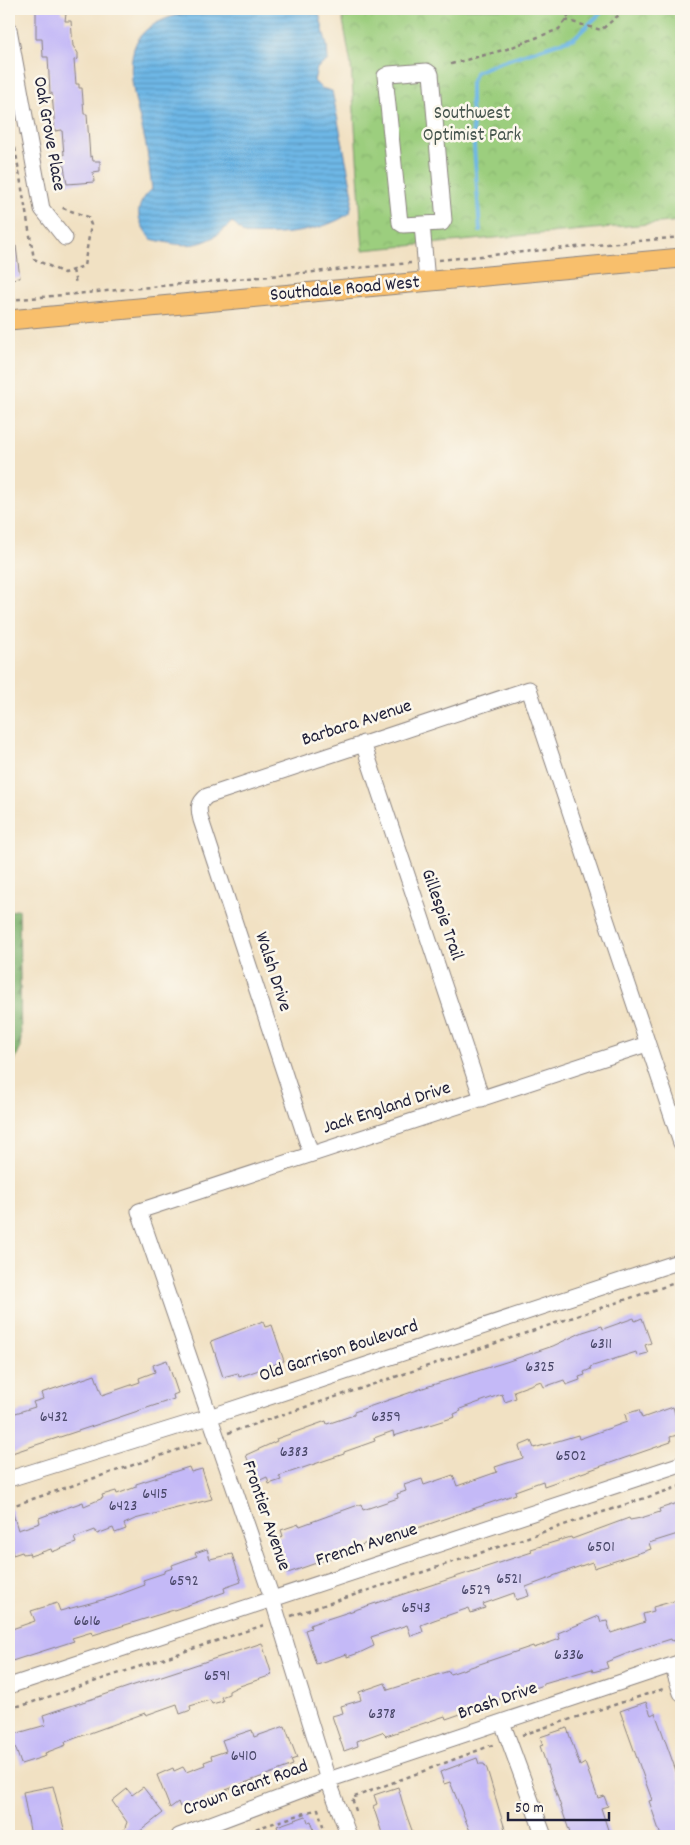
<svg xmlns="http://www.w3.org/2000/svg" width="690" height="1845" font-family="Dekko,sans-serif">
  <defs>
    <pattern id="forest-firs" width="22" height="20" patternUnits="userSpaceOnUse" patternTransform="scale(1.25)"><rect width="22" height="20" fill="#7db16d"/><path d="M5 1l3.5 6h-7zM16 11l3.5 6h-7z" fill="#66905b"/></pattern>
    <pattern id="park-crowns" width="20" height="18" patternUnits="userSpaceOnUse" patternTransform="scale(1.25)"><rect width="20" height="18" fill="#9cce7e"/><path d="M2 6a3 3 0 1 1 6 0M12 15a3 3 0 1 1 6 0" fill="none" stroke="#86b16e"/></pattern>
    <pattern id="water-rules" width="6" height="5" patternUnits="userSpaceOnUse" patternTransform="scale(1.25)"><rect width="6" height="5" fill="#6eb7e6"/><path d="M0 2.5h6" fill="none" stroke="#5a94bc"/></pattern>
  </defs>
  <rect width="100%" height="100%" fill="#fbf7ec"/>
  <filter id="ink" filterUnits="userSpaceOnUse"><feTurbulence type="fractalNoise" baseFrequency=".02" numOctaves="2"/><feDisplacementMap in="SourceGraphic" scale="10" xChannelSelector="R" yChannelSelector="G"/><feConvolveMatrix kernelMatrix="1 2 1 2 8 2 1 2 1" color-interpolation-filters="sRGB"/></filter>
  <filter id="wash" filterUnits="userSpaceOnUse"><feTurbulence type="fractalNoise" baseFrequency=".0096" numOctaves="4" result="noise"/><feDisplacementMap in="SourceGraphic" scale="20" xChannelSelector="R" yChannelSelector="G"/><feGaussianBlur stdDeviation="1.12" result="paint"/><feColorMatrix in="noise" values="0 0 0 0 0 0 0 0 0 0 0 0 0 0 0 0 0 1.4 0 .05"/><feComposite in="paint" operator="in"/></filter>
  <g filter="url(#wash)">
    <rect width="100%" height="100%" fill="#f1e1c3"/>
    <!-- forest -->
    <path fill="url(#forest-firs)" stroke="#506a54" d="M19,909L21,1047L9,1073V912Z"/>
    <!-- park -->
    <path fill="url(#park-crowns)" stroke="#5f785c" d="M341,9H681V221L363,250L351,65Z"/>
    <!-- water -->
    <path fill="url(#water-rules)" stroke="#486c90" d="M204,9H318L327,46L328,60L317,68L314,81L321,88L332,91L353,195L350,213C321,233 278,236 244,234L232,222C206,249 186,248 151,239C136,220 133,207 152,189C150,176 149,163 147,151C142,117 115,56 146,30C162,17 184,13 204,9Z"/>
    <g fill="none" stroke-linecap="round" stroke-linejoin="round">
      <!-- stream -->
      <path stroke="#6eb7e6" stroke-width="4" d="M480,231L471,103V83L476,72L497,63L574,38L605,9"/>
    </g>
    <g id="blocks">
      <!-- building -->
      <path fill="#c4b9f7" d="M36,9H61V13L66,14L65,21H71L73,46L78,53V59L74,60L76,84H79V88H82L84,114H87L90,157L92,156L93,161H100V171L93,172L94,182L67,184L62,155H64L62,130L55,131L52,93L50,94L48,57H43L42,39H36Z
        M9,246H16L20,278L9,279Z
        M634,1318L635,1321L642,1318L651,1343L645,1345L648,1353L637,1356L636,1352L590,1367L591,1369L584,1372L585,1375L579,1377L580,1380L566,1385L564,1380L544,1387L541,1381L514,1391L516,1398L505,1402L502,1394L460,1409L461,1411L454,1414L455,1417L394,1436L393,1431L374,1438L375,1441L344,1452V1454L279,1476L281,1480L269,1484L267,1477L256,1482L246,1455L277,1441L276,1439L326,1421L327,1424L354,1415V1412L429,1386L506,1362L553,1346L583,1332L602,1326L603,1329Z
        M263,1321L265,1327L272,1325L284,1361L239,1377L238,1373L223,1377L211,1341Z
        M167,1360L178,1393L173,1395L174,1399L9,1454V1415L35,1407L33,1402L43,1399L41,1393L95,1375L102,1395L140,1382L139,1378L155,1372L153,1365Z
        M673,1407L681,1434L670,1437L671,1442L544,1486L543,1481L515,1491L516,1494L409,1531L361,1545L362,1547L285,1574L273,1539L283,1536L281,1530L299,1524L300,1526L361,1504L363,1510L398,1498L397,1494L406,1491L404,1485L422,1479L424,1485L453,1475L457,1486L497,1472L495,1467L523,1458L519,1446L531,1441L534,1448L578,1435L579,1439L627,1422L625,1414L639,1410L642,1418Z
        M189,1467L191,1472L202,1469L212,1499L135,1519L124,1524L126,1529L115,1533L113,1528L97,1534L95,1530L74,1538L76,1543L52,1552L51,1549L30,1556L29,1553L23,1554L22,1552L13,1555L11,1547L9,1548V1508L11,1507L18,1530L40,1523L39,1518L69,1507L83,1502L84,1506L103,1498L102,1495L116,1491L117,1494L136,1487V1484Z
        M681,1502V1533L649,1543L651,1549L594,1568L592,1562L553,1576V1577L526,1587L529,1596L516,1600L514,1593L483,1604L485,1608L471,1613L469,1608L434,1620L421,1625L423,1632L411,1636L407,1625L371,1637L374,1646L359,1653L347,1657V1654L316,1664L305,1630L311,1628L310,1625L315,1623L532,1552L531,1549L571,1537L572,1539L629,1518L630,1520L641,1518L660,1512L659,1509Z
        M207,1549L210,1559L232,1554L241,1582L224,1588L225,1592L177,1609L93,1635L92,1632L72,1638L74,1641L9,1662V1630L35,1621L31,1611L57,1603L60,1611L113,1597L145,1585L143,1580L164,1573V1571L173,1568L172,1565L197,1556L195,1553Z
        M681,1599V1638L672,1641L671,1639L636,1650L606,1662L608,1668L593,1672L592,1669L544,1683V1685L482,1705L484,1709L470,1713L469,1711L446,1719L445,1716L386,1736L382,1732L357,1741L358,1746L344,1751L332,1716L343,1713L341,1706L361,1700L359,1692L385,1683L388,1690L449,1671L450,1674L533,1646L534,1648L560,1639L558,1633L599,1616L601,1622L607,1621L611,1633L645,1622L643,1614L654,1611L653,1607Z
        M262,1643L272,1675L237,1687L229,1691V1694L221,1697L223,1701L212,1704L210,1700L190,1706L191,1710L180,1714L177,1704L146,1715L145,1713L65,1742L66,1745L45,1753L46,1756L21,1764L11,1735L46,1725L43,1715Z
        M646,1702L651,1715L655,1713L661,1729L680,1782L681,1836H661L649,1801L652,1800L620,1711Z
        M285,1726L297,1758L291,1760L293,1765L180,1807L178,1802L170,1808L157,1775L173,1768L174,1771L183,1767L186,1772L205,1765L204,1762L212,1759L211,1756L226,1751L222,1740L252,1730L254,1737Z
        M567,1728L580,1766L585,1763L598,1798L604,1796L608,1806L601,1808L610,1836H571L540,1746L543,1745L540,1737Z
        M477,1758L479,1764H484L487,1769L507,1836H472L450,1782L444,1784L440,1772Z
        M53,1786L66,1836H31L23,1792Z
        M143,1787L163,1813L134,1836H122L127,1822L112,1801L127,1789L132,1795Z
        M398,1787L405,1811L414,1836H383L373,1806L377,1804L374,1795Z
        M306,1816L308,1822L311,1821L316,1836H280L277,1826Z"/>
    </g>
  </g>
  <g filter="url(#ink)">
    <use href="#blocks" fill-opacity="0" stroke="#8a827f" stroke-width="1"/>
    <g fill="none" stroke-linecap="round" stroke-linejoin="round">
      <!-- minor casing -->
      <g stroke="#8a827f" stroke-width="17">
        <path id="minor" d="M9,29L42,209L65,238
          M422,224L403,225L400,223L385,76L389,74L427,71L431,74L444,220L442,223L422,224L427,282
          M363,743L482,1099
          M311,1154L201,820C198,809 198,803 207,796L529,689L681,1143
          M9,1479L209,1417L681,1261
          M672,1665L681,1693
          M9,1686L681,1464
          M502,1722L544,1836
          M179,1836L328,1780L681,1662
          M349,1836L328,1780L272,1598L139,1211L647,1044"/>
      </g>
      <!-- major casing -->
      <g stroke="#8a827f" stroke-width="21">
        <path id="major" d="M9,320L681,258"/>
      </g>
      <!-- path -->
      <path stroke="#8a827f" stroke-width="2.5" stroke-dasharray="4 4" stroke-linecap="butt" d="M565,20L601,30L626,9
        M451,64L507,49L559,29L573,9
        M15,148L34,259L64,273L84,266L91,225L88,217L60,207
        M439,260L681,237
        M73,270L76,284
        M9,300L411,263
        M228,1433L681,1281
        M9,1507L204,1441
        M291,1616L681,1486
        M9,1707L24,1705L267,1624
        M522,1735L666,1688
        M356,1811L352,1798L495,1744
        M233,1836L318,1809L326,1836"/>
      <!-- minor -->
      <use href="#minor" stroke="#fff" stroke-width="15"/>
      <!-- major -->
      <use href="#major" stroke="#f8bf6c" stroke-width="19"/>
    </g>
  </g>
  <g text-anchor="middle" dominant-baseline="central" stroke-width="5" stroke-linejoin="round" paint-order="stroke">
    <!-- number labels -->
    <g font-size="16" fill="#4a486a">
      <text x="601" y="1344">6311</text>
      <text x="540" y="1367">6325</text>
      <text x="54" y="1417">6432</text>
      <text x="386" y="1417">6359</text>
      <text x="294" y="1452">6383</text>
      <text x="571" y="1456">6502</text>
      <text x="155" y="1494">6415</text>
      <text x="123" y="1506">6423</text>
      <text x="601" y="1547">6501</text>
      <text x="509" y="1579">6521</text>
      <text x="184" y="1581">6592</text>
      <text x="476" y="1590">6529</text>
      <text x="416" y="1608">6543</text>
      <text x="87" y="1621">6616</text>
      <text x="569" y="1655">6336</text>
      <text x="217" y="1676">6591</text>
      <text x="382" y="1714">6378</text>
      <text x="244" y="1756">6410</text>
    </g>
    <!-- park labels -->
    <g font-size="19" fill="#47564f" stroke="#fbf7ec">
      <text x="472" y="114">Southwest<tspan x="472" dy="22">Optimist Park</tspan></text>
    </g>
    <!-- street labels -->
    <g font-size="19" fill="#22223b" stroke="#fbf7ec">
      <text transform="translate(48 134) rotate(80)">Oak Grove Place</text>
      <text transform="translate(345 290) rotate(-5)">Southdale Road West</text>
      <text transform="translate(357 724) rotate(-18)">Barbara Avenue</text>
      <text transform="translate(441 915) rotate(71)">Gillespie Trail</text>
      <text transform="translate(272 972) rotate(72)">Walsh Drive</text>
      <text transform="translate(387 1109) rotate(-18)">Jack England Drive</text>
      <text transform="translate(339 1352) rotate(-18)">Old Garrison Boulevard</text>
      <text transform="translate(265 1516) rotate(71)">Frontier Avenue</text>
      <text transform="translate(367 1546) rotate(-18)">French Avenue</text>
      <text transform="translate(498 1702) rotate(-19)">Brash Drive</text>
      <text transform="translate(246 1789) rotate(-20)">Crown Grant Road</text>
    </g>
  </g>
  <!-- margin -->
  <rect width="690" height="1845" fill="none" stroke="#fbf7ec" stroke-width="30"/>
  <!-- scale -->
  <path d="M508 1812v8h101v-8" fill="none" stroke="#22223b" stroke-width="2.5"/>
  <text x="515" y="1812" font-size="15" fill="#22223b" stroke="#fbf7ec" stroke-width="4" paint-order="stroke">50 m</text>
</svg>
